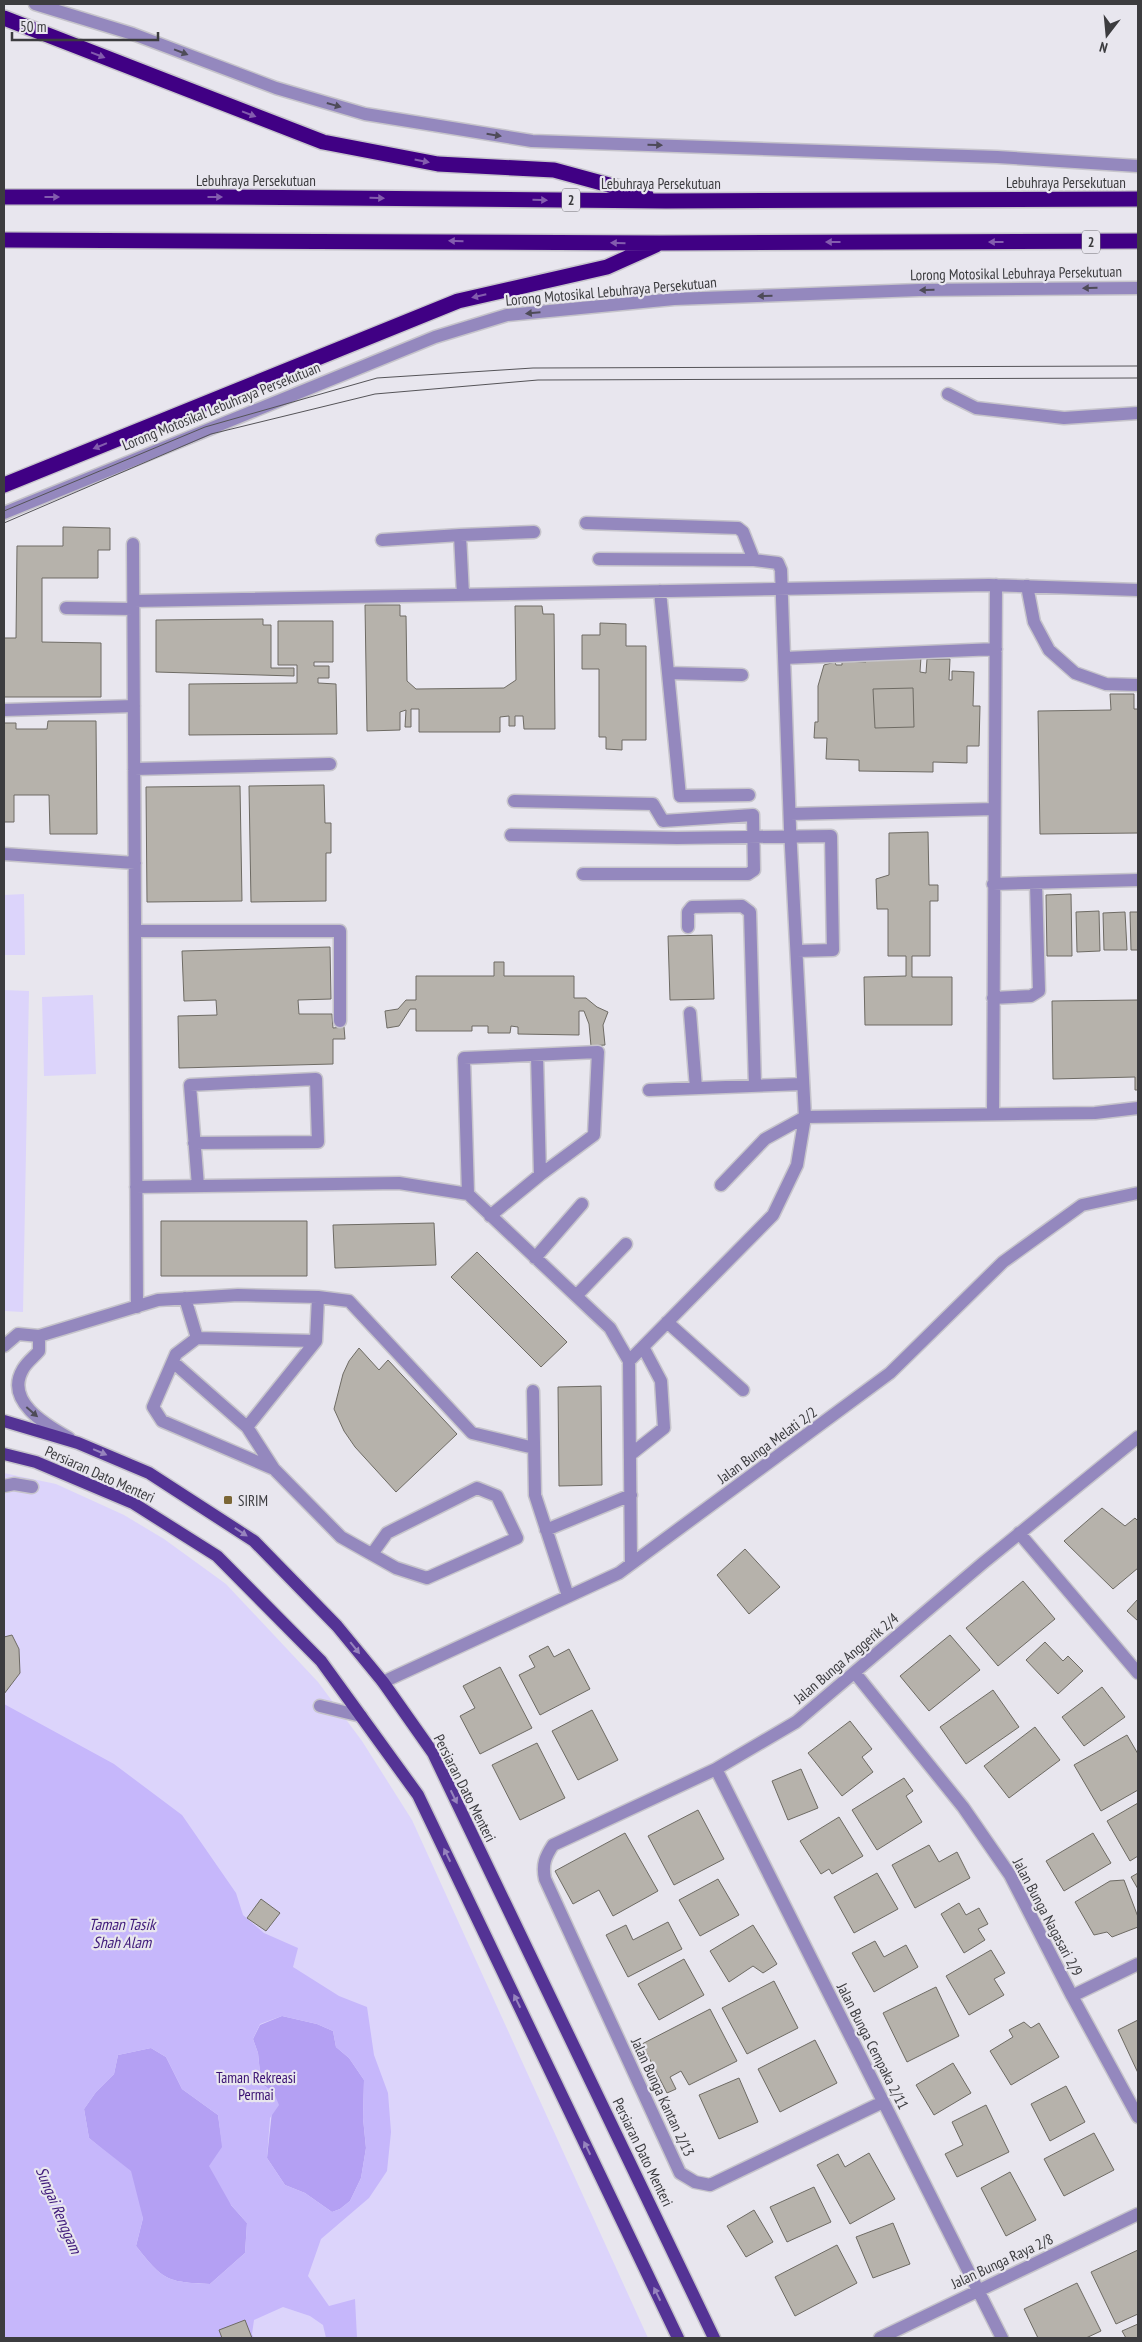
<svg xmlns="http://www.w3.org/2000/svg" width="1142" height="2342" font-family="'PT Sans Narrow',sans-serif">
  <rect width="100%" height="100%" fill="#e8e6ee"/>
  <!-- green -->
  <path fill="#dcd4fb" d="M24,894L25,955H4V895Z
    M4,990L29,991L23,1312L4,1311Z
    M93,995L96,1074L44,1076L42,997Z
    M4,1473L56,1484L124,1515L164,1539L226,1584L318,1682L362,1741L412,1820L648,2338H4Z"/>
  <!-- forest -->
  <path fill="#b4a0f3" d="M282,2016L317,2024L333,2031L336,2047L349,2058L364,2080L363,2118L366,2148L361,2178L350,2201L340,2209L332,2212L305,2193L285,2185L267,2158L274,2093L261,2083L258,2053L253,2039L260,2025Z
    M151,2048L166,2057L182,2089L218,2115L231,2205L247,2223L245,2253L210,2284C166,2282 163,2280 136,2246L143,2218L108,2154L89,2138L84,2109L96,2092L114,2074L118,2055Z"/>
  <!-- water -->
  <path fill="#c6b7fb" fill-rule="evenodd" d="M4,1704L114,1764L182,1815L236,1893L243,1915L264,1933L298,1948L293,1967L339,1996L367,2007L374,2055L388,2093L391,2132L387,2171L369,2198L321,2239L308,2276L329,2306L355,2299L357,2338H326L323,2325L310,2316L283,2307L254,2320L252,2334L254,2338H4ZM282,2016L317,2024L333,2031L336,2047L349,2058L364,2080L363,2118L366,2148L361,2178L350,2201L340,2209L332,2212L305,2193L285,2185L267,2158L270,2118L279,2105L274,2093L261,2083L258,2053L253,2039L260,2024ZM151,2048L166,2057L182,2089L218,2115L222,2147L209,2166L231,2205L247,2223L245,2253L210,2284C166,2282 163,2280 136,2246L143,2218L131,2171L89,2138L84,2109L96,2092L114,2074L118,2055Z"/>
  <!-- building -->
  <path fill="#b6b2ab" stroke="#6e6b64" d="M63,527L110,528V550H98V578H42V642L101,643V697H4V638H16L17,546H63Z
    M365,605H400V616H406L407,681L416,689L504,688L516,680L515,606H542L543,614H554L555,729H524L523,716H515V726H509V716L500,717V732H419V709H411V727H405L406,710L400,712V730L367,731Z
    M263,619V625H271V668H294V676L156,672V620Z
    M278,621H333V662H314V666H329V678H318V683L336,684L337,734L189,735V684L297,683V665H278Z
    M600,623L626,624V646H646V740H622V750L606,749V737H599V669H582V635H600Z
    M866,655L921,657L920,672L926,673L927,659H950L949,680H952V671L974,672L973,706H980L979,746H967V763L933,762V772L859,771V760L826,759L827,738H814L815,722H818V686L824,665L835,662L836,665H842V661L866,662Z
    M913,688L914,727L875,728L873,689Z
    M1110,694H1134V709H1138V833L1040,834L1038,711L1111,710Z
    M48,721H96L97,834H50L49,795H14V822H4V723H16V729H47Z
    M324,785L325,823H331V853H326V901L251,902L249,786Z
    M240,786L242,901L147,902L146,787Z
    M928,832L929,885H938V901H930V956H912V977H952V1025H865L864,977L906,976V956H888V909H877L876,879L889,875V833Z
    M1071,894L1072,956H1047L1046,895Z
    M1099,911L1100,951L1077,952L1076,912Z
    M1125,912L1127,950H1104L1103,913Z
    M1130,912H1138V950H1131Z
    M712,935L714,999L670,1000L668,936Z
    M330,947L331,999L298,1000L299,1014H332L333,1028L344,1027L345,1039H333V1064L179,1068L178,1016L217,1015L216,1000L184,1001L182,951Z
    M494,962H504V976H574V998H586L597,1007L608,1012L603,1025L605,1045L591,1046L589,1024L584,1011H579V1035L518,1034V1027L511,1026L510,1033H488V1026H472V1031H416V1009H410L399,1026L387,1028L385,1011L398,1009L406,1000H416V976H494Z
    M1138,1000V1090H1135V1077L1053,1079L1052,1001Z
    M161,1221H307V1276H161Z
    M434,1223L436,1265L335,1268L333,1225Z
    M477,1252L567,1342L541,1367L451,1277Z
    M359,1348L379,1370L388,1360L457,1434L396,1492L355,1447L344,1431L334,1409L343,1374L349,1361Z
    M601,1386L602,1485L559,1486L558,1387Z
    M1102,1508L1125,1526L1135,1518L1138,1521V1568L1113,1589L1064,1541Z
    M745,1549L780,1587L749,1614L717,1575Z
    M1023,1581L1055,1619L998,1666L966,1628Z
    M1138,1599V1621L1127,1611Z
    M12,1635L19,1649L20,1673L4,1694V1637Z
    M950,1635L980,1670L929,1711L900,1676Z
    M1045,1642L1063,1661L1068,1656L1083,1671L1058,1694L1026,1660Z
    M548,1646L554,1657L569,1649L590,1689L540,1715L519,1675L535,1667L529,1656Z
    M500,1667L532,1728L480,1754L460,1716L475,1708L463,1686Z
    M1102,1687L1125,1717L1084,1746L1062,1717Z
    M993,1690L1019,1727L966,1764L940,1727Z
    M592,1710L618,1760L578,1780L552,1731Z
    M850,1721L872,1749L862,1757L873,1772L842,1796L808,1753Z
    M1035,1727L1060,1760L1009,1798L984,1766Z
    M1127,1735L1138,1754V1790L1101,1811L1074,1765Z
    M537,1743L565,1798L520,1820L492,1765Z
    M801,1769L818,1808L788,1820L772,1781Z
    M904,1778L913,1791L906,1796L922,1822L877,1850L852,1810Z
    M1138,1803V1856L1130,1861L1107,1821Z
    M698,1810L724,1859L674,1885L648,1836Z
    M839,1817L863,1856L832,1874L829,1869L821,1874L800,1841Z
    M625,1833L658,1891L613,1916L599,1890L573,1904L555,1871Z
    M1093,1833L1111,1863L1064,1891L1046,1861Z
    M929,1845L939,1862L957,1852L970,1878L915,1908L892,1865Z
    M877,1873L898,1909L854,1933L834,1897Z
    M1138,1873V1889L1131,1877Z
    M718,1879L739,1915L700,1936L679,1900Z
    M1124,1880L1138,1917V1927L1112,1937L1107,1932L1094,1935L1075,1902L1110,1881Z
    M261,1899L280,1913L266,1931L247,1918Z
    M959,1903L966,1915L979,1908L988,1924L978,1929L985,1940L964,1953L941,1914Z
    M668,1922L682,1949L628,1977L606,1935L626,1925L633,1940Z
    M753,1925L777,1964L763,1973L753,1966L729,1982L710,1951Z
    M875,1941L884,1957L906,1945L918,1967L874,1992L852,1953Z
    M991,1950L1005,1973L994,1979L1004,1995L969,2015L946,1976Z
    M684,1959L704,1995L659,2020L638,1984Z
    M774,1981L798,2028L747,2054L722,2008Z
    M936,1987L959,2036L907,2062L883,2013Z
    M710,2009L737,2061L689,2085L681,2071L670,2077L676,2089L667,2093L642,2044Z
    M1138,2020V2073L1118,2030Z
    M1024,2022L1031,2028L1039,2023L1059,2057L1011,2085L990,2051L1013,2037L1009,2030Z
    M815,2040L837,2083L780,2112L758,2069Z
    M953,2063L971,2093L934,2115L916,2085Z
    M739,2078L758,2122L719,2139L699,2095Z
    M1066,2086L1085,2122L1050,2141L1031,2104Z
    M986,2105L1009,2152L957,2177L945,2154L963,2145L952,2122Z
    M1094,2133L1114,2170L1064,2196L1044,2159Z
    M869,2153L895,2199L850,2224L817,2165L838,2154L845,2167Z
    M1010,2172L1036,2220L1006,2236L981,2188Z
    M814,2187L831,2222L787,2242L770,2207Z
    M754,2210L773,2242L746,2257L727,2226Z
    M893,2223L910,2264L873,2278L856,2237Z
    M837,2245L857,2283L795,2316L775,2277Z
    M1138,2250V2314L1116,2324L1091,2272Z
    M1077,2283L1101,2331L1086,2338H1038L1024,2309Z
    M245,2320L252,2338H222L219,2330Z
    M1138,2324V2338H1126L1122,2331Z"/>
  <g fill="none" stroke-linecap="round" stroke-linejoin="round">
    <!-- minor casing -->
    <g stroke="#c6c4cb" stroke-width="15">
      <path id="minor" d="M35,4L133,34L276,88L365,114L532,141L997,157L1138,166
        M948,394L976,408L1064,418L1138,413
        M4,513L435,337L507,315L674,299L919,290L1138,288
        M586,523L738,528L743,532L754,560
        M382,540L460,535
        M133,544L137,1307
        M599,559L754,560L778,563L781,570L790,828L805,1117L765,1139L721,1185
        M1027,586L1034,622L1049,650L1075,673L1106,684L1138,685
        M660,591L680,796L749,795
        M463,595L460,535L534,532
        M134,601L989,585L1138,590
        M66,608L133,609
        M784,658L996,649
        M668,673L742,675
        M4,710L134,706
        M134,769L330,764
        M514,801L653,804L663,821L753,815L754,870L748,874H583
        M790,814L994,809
        M511,835L677,838L831,836L833,950L797,951
        M4,854L135,863
        M993,884L1138,880
        M688,927V912L692,907L742,906L750,912L755,1086
        M135,931H340V1021
        M993,998L1031,996L1039,991L1036,883
        M690,1013L696,1088
        M537,1055L540,1175
        M649,1090L803,1084
        M993,1114L996,585
        M194,1143L318,1142L316,1079L190,1085L198,1186
        M136,1187L399,1183L468,1194L610,1328L629,1361
        M468,1194L464,1058L598,1052L594,1135L540,1175L490,1216
        M535,1258L582,1204
        M576,1296L626,1244
        M318,1297L349,1301L472,1433L534,1448
        M185,1298L197,1338
        M667,1322L743,1390
        M39,1336V1351C34,1357 27,1362 23,1369C4,1401 46,1425 69,1438
        M4,1346L18,1334L39,1336L158,1300L238,1295L318,1297L316,1341L197,1338L176,1354L153,1407L162,1421L274,1469
        M173,1362L247,1427L274,1469L341,1537L396,1568L427,1578L517,1538L497,1496L477,1488L387,1533L372,1554
        M533,1391L535,1495L568,1596
        M247,1427L316,1341
        M630,1455L664,1428L661,1381L643,1347
        M4,1486L14,1484L32,1487
        M546,1530L631,1495
        M1019,1533L1138,1673
        M631,1564L629,1361L773,1215L797,1165L805,1117L1095,1113L1138,1108
        M855,1673L963,1807L1010,1875L1072,1996L1138,2117
        M383,1682L619,1573L890,1373L1003,1262L1082,1205L1138,1193
        M320,1706L361,1716
        M716,1769L1002,2338
        M1072,1996L1138,1964
        M883,2102L710,2185L695,2182L680,2173L545,1879C542,1865 545,1857 553,1845L716,1769L796,1722L983,1563L1138,1437
        M880,2338L1138,2214"/>
    </g>
    <!-- major casing -->
    <g stroke="#c6c4cb" stroke-width="15">
      <path id="major" d="M4,1421L78,1443L149,1473L254,1541L337,1626L383,1682L433,1753L714,2338
        M4,1454L36,1462L133,1503L217,1556L321,1661L418,1795L678,2338"/>
    </g>
    <!-- highway casing -->
    <g stroke="#c6c4cb" stroke-width="18">
      <path id="highway" d="M4,18L323,142L438,164L554,170L646,195
        M4,197H215L666,201L1138,199
        M4,240L659,243L1138,241
        M4,485L458,301L607,267L656,245"/>
    </g>
    <!-- minor -->
    <use href="#minor" stroke="#9488be" stroke-width="12"/>
    <!-- major -->
    <use href="#major" stroke="#543395" stroke-width="12"/>
    <!-- highway -->
    <use href="#highway" stroke="#400084" stroke-width="15"/>
    <!-- tram -->
    <path stroke="#555458" stroke-width="1" d="M4,511L205,427L377,378L533,368L1138,366
      M4,523L211,434L375,394L538,380L1138,378"/>
  </g>
  <!-- one-way arrows -->
  <defs><path id="oneway-solid" d="M-6-.8H1V-3.2L6.5 0L1 3.2V.8H-6Z" transform="scale(1.25)"/></defs>
  <g fill="#4e4b58">
    <use href="#oneway-solid" transform="translate(181 52) rotate(21)"/>
    <use href="#oneway-solid" transform="translate(334 105) rotate(16)"/>
    <use href="#oneway-solid" transform="translate(494 135) rotate(9)"/>
    <use href="#oneway-solid" transform="translate(655 145) rotate(2)"/>
    <use href="#oneway-solid" transform="translate(1090 288) rotate(179)"/>
    <use href="#oneway-solid" transform="translate(927 290) rotate(179)"/>
    <use href="#oneway-solid" transform="translate(765 296) rotate(178)"/>
    <use href="#oneway-solid" transform="translate(533 313) rotate(175)"/>
    <use href="#oneway-solid" transform="translate(32 1412) rotate(41)"/>
  </g>
  <g fill="#835cae">
    <use href="#oneway-solid" transform="translate(98 55) rotate(21)"/>
    <use href="#oneway-solid" transform="translate(249 114) rotate(21)"/>
    <use href="#oneway-solid" transform="translate(422 161) rotate(11)"/>
    <use href="#oneway-solid" transform="translate(52 197)"/>
    <use href="#oneway-solid" transform="translate(215 197)"/>
    <use href="#oneway-solid" transform="translate(377 198) rotate(1)"/>
    <use href="#oneway-solid" transform="translate(540 200) rotate(1)"/>
    <use href="#oneway-solid" transform="translate(456 241) rotate(-179)"/>
    <use href="#oneway-solid" transform="translate(833 242) rotate(180)"/>
    <use href="#oneway-solid" transform="translate(996 242) rotate(180)"/>
    <use href="#oneway-solid" transform="translate(618 243) rotate(-179)"/>
    <use href="#oneway-solid" transform="translate(479 296) rotate(167)"/>
    <use href="#oneway-solid" transform="translate(100 446) rotate(158)"/>
  </g>
  <g fill="#9784bd">
    <use href="#oneway-solid" transform="translate(100 1452) rotate(23)"/>
    <use href="#oneway-solid" transform="translate(241 1532) rotate(33)"/>
    <use href="#oneway-solid" transform="translate(355 1648) rotate(51)"/>
    <use href="#oneway-solid" transform="translate(454 1797) rotate(64)"/>
    <use href="#oneway-solid" transform="translate(447 1855) rotate(-116)"/>
    <use href="#oneway-solid" transform="translate(517 2001) rotate(-116)"/>
    <use href="#oneway-solid" transform="translate(587 2148) rotate(-116)"/>
    <use href="#oneway-solid" transform="translate(657 2294) rotate(-116)"/>
  </g>
  <!-- markers -->
  <rect fill="#7b6635" stroke="#e8e6ee" stroke-width="2" x="223" y="1495" width="10" height="10" rx="2.5"/>
  <g text-anchor="middle" dominant-baseline="central" stroke-width="4.5" stroke-linejoin="round" paint-order="stroke">
    <!-- shield labels -->
    <g fill="#e8e6ee" stroke="#706f74" stroke-width="1">
      <rect x="562" y="188.5" width="18" height="23" rx="4"/>
      <rect x="1082" y="230.5" width="18" height="23" rx="4"/>
    </g>
    <g font-size="14" font-weight="bold" fill="#3c3c3f">
      <text x="571" y="200">2</text>
      <text x="1091" y="242">2</text>
    </g>
    <!-- street labels -->
    <g font-size="15" fill="#3c3c3f" stroke="#e8e6ee">
      <text x="256" y="180">Lebuhraya Persekutuan</text>
      <text x="1066" y="182">Lebuhraya Persekutuan</text>
      <text x="661" y="183">Lebuhraya Persekutuan</text>
      <text transform="translate(1016 273) rotate(-1)">Lorong Motosikal Lebuhraya Persekutuan</text>
      <text transform="translate(611 291) rotate(-5)">Lorong Motosikal Lebuhraya Persekutuan</text>
      <text transform="translate(221 406) rotate(-22)">Lorong Motosikal Lebuhraya Persekutuan</text>
      <text transform="translate(767 1445) rotate(-36)">Jalan Bunga Melati 2/2</text>
      <text transform="translate(100 1474) rotate(24)">Persiaran Dato Menteri</text>
      <text transform="translate(846 1658) rotate(-40)">Jalan Bunga Anggerik 2/4</text>
      <text transform="translate(465 1788) rotate(63)">Persiaran Dato Menteri</text>
      <text transform="translate(1048 1917) rotate(62)">Jalan Bunga Nagasari 2/9</text>
      <text transform="translate(873 2046) rotate(63)">Jalan Bunga Cempaka 2/11</text>
      <text transform="translate(663 2097) rotate(65)">Jalan Bunga Kantan 2/13</text>
      <text transform="translate(643 2152) rotate(64)">Persiaran Dato Menteri</text>
      <text transform="translate(1002 2261) rotate(-25)">Jalan Bunga Raya 2/8</text>
    </g>
    <!-- poi labels -->
    <g font-size="15" fill="#3c3c3f" stroke="#e8e6ee" text-anchor="start">
      <text x="238" y="1500">SIRIM</text>
    </g>
    <!-- park labels -->
    <g font-size="15" fill="#381071" stroke="#e8e6ee">
      <text x="256" y="2077">Taman Rekreasi<tspan x="256" dy="17">Permai</tspan></text>
    </g>
    <!-- water labels -->
    <g font-size="16" font-style="italic" fill="#401b7b" stroke="#e8e6ee">
      <text x="122" y="1924">Taman Tasik<tspan x="122" dy="18">Shah Alam</tspan></text>
      <text transform="translate(59 2210) rotate(67)">Sungai Renggam</text>
    </g>
  </g>
  <!-- border -->
  <rect width="1142" height="2342" fill="none" stroke="#3c3c3f" stroke-width="10"/>
  <!-- north arrow -->
  <g transform="translate(1107 35) rotate(196)" stroke="#e8e6ee" stroke-width="4" paint-order="stroke">
  <path d="M0-4L9 19L0 12L-9 19Z" fill="#3c3c3f"/>
  <text y="-8" font-size="14" font-weight="bold" text-anchor="middle" fill="#3c3c3f">N</text>
  </g>
  <!-- scale -->
  <path d="M12 32v8h146v-8" fill="none" stroke="#3c3c3f" stroke-width="2.5"/>
  <text x="20" y="32" font-size="15" fill="#3c3c3f" stroke="#e8e6ee" stroke-width="4" paint-order="stroke">50 m</text>
</svg>
